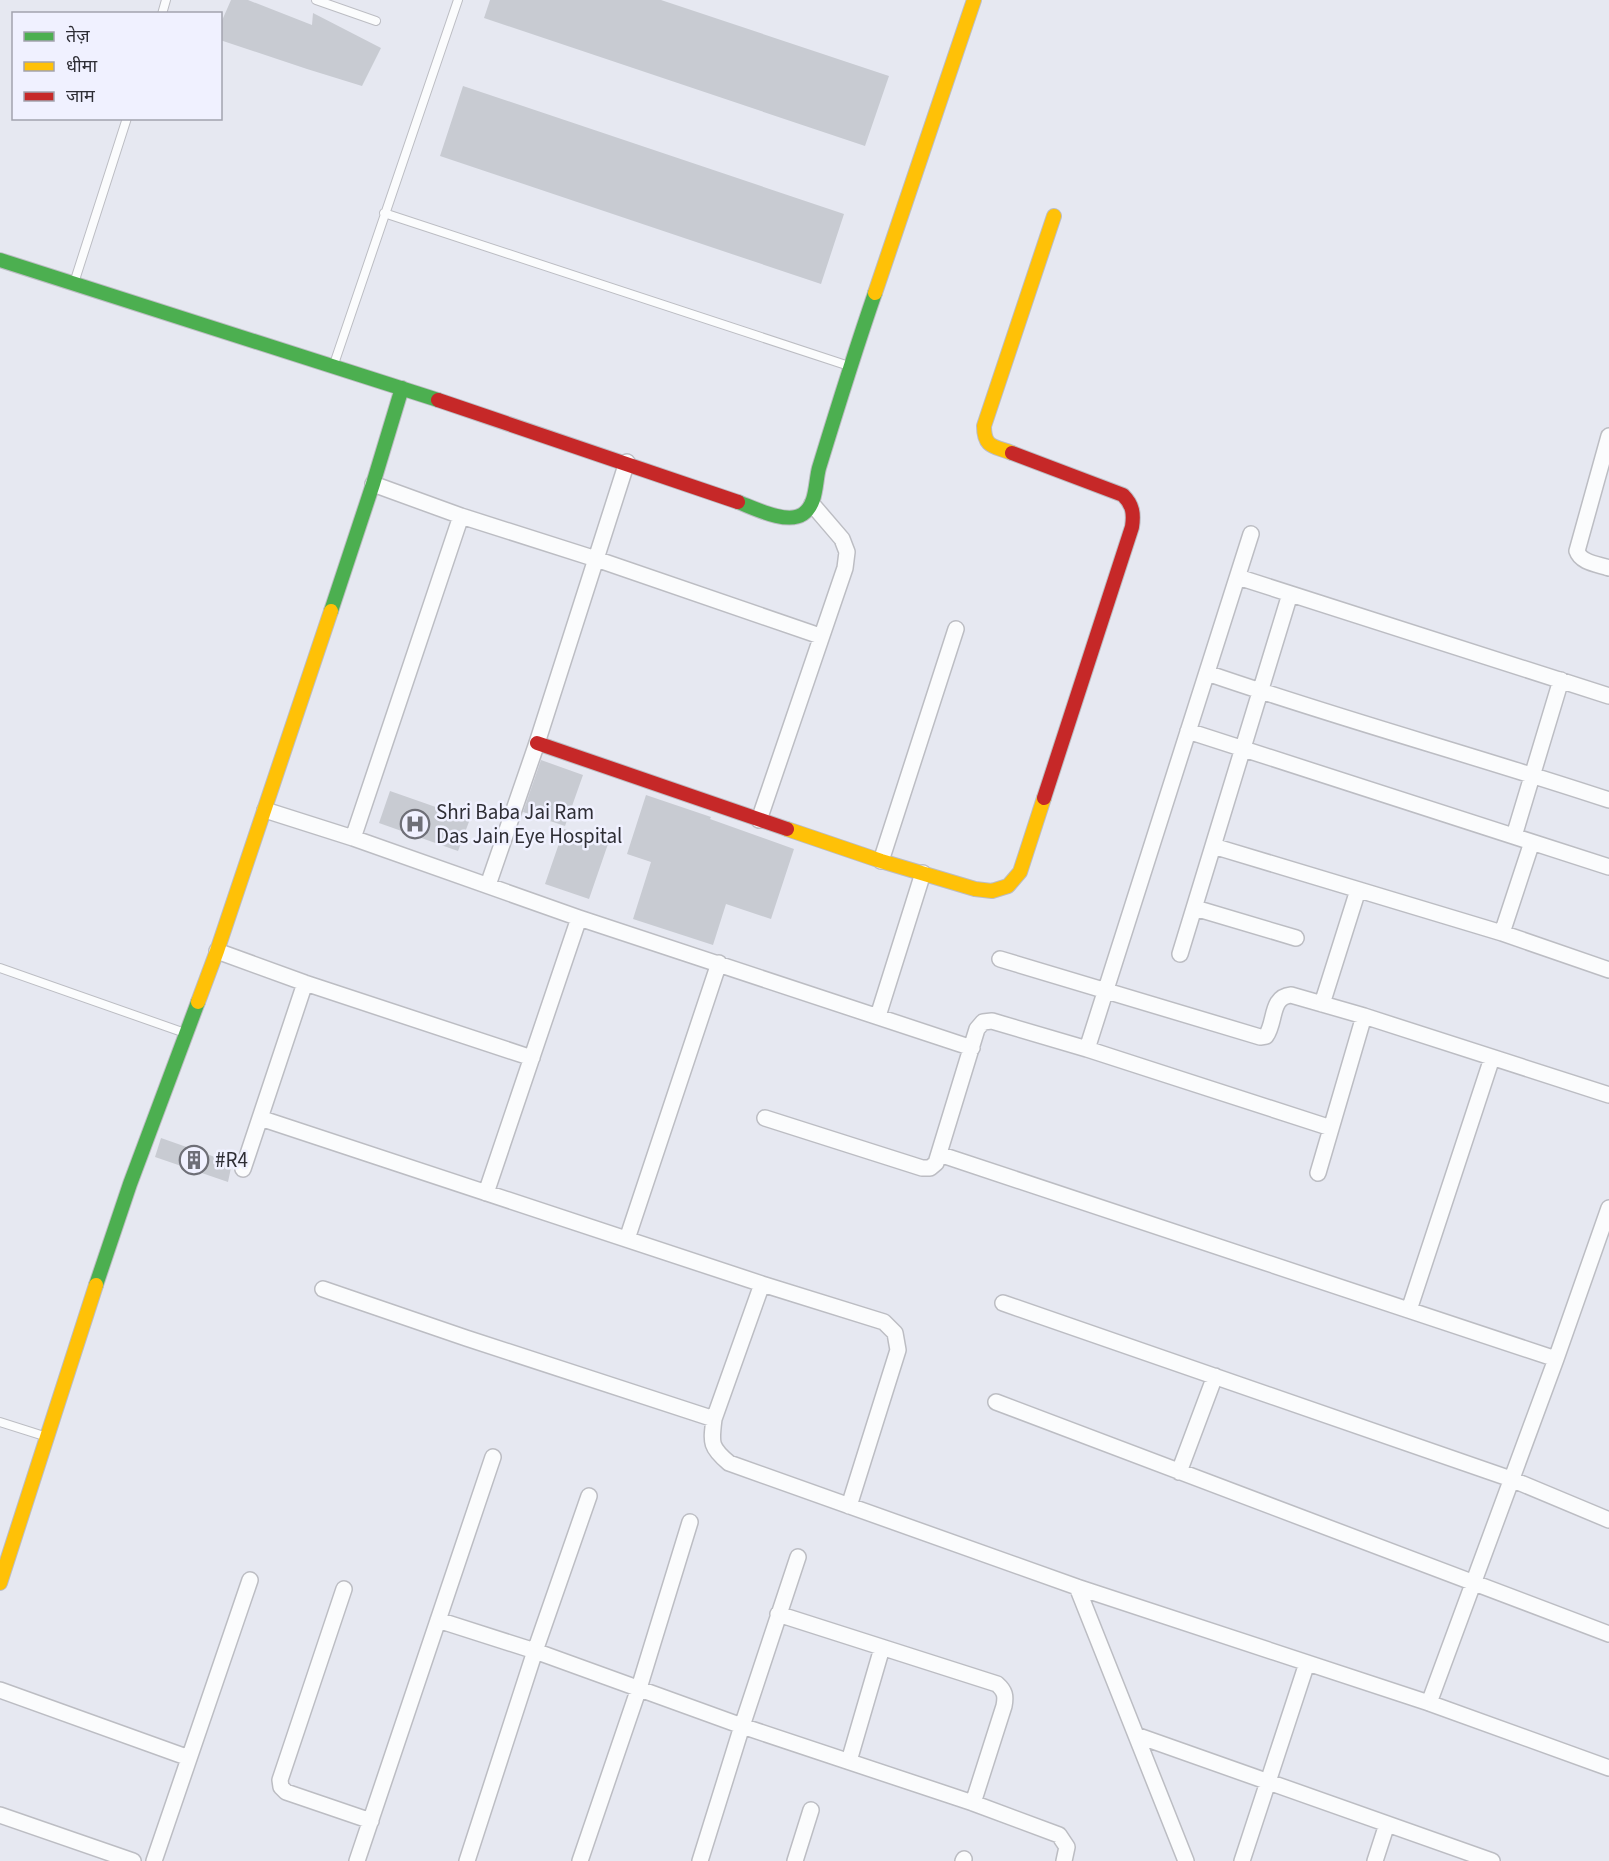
<svg xmlns="http://www.w3.org/2000/svg" width="1609" height="1861" font-family="'Source Sans 3','Noto Sans Devanagari',sans-serif">
  <rect width="100%" height="100%" fill="#e6e8f1"/>
  <!-- building -->
  <path fill="#c8cbd2" d="M231,0H248L312,25L313,13L381,48L362,86L307,69L220,40V25Z
    M490,0H661L889,76L865,146L484,18Z
    M463,86L844,214L821,284L440,156Z
    M541,760L583,775L565,826L523,812Z
    M390,791L470,819L458,851L379,823Z
    M646,795L711,817L710,819L794,849L771,919L726,904L713,945L633,919L651,862L627,854Z
    M564,829L608,844L589,899L545,884Z
    M161,1138L232,1163L228,1182L155,1157Z"/>
  <g fill="none" stroke-linecap="round" stroke-linejoin="round">
    <!-- lane casing -->
    <g stroke="#bcbdc3" stroke-width="10">
      <path id="lane" d="M316,0L376,21
        M162,14L166,0
        M384,213L849,366
        M74,283L127,118
        M334,364L458,0
        M0,968L185,1033
        M0,1422L44,1436"/>
    </g>
    <!-- street casing -->
    <g stroke="#bcbdc3" stroke-width="18">
      <path id="street" d="M1609,436L1577,551C1581,563 1598,564 1609,568
        M373,484L461,516L596,559L820,636
        M1238,577L1609,696
        M1207,673C1340,719 1476,756 1609,800
        M1188,731L1609,867
        M265,810L353,838L579,918L972,1048
        M759,820L845,568L847,552L842,539L812,504
        M1514,836L1561,680
        M353,838L461,516
        M1213,846L1290,594
        M881,861L956,629
        M488,885L537,743L627,462
        M1195,908L1296,938
        M1502,933L1532,842
        M217,951L305,983L532,1058
        M1180,954L1213,846L1502,933L1609,970
        M1000,959L1260,1037L1266,1036C1276,1022 1270,997 1291,995L1364,1016L1609,1095
        M1322,1004L1358,890
        M878,1016L923,873
        M1087,1049L1251,534
        M260,1118L762,1284L884,1322L895,1333L898,1350L849,1506
        M765,1118L922,1168H930L936,1163L977,1029L983,1022L992,1021L1087,1049L1331,1128
        M939,1154L1556,1359
        M243,1169L305,983
        M1318,1173L1364,1016
        M486,1193L579,918
        M627,1239L719,963
        M762,1284L714,1419C711,1443 710,1447 729,1463L1077,1587L1429,1703L1609,1768
        M323,1289L466,1338L714,1419
        M1003,1303L1511,1479L1609,1520
        M1409,1310L1492,1058
        M996,1402L1609,1634
        M1179,1472L1215,1376
        M1077,1587L1186,1861
        M344,1589L280,1780L281,1787L286,1792L371,1821
        M778,1614L997,1684C1005,1691 1006,1696 1004,1706L973,1803
        M438,1620L535,1651L742,1726L973,1803L1059,1835L1067,1847L1064,1861
        M0,1690L189,1758
        M1429,1703L1556,1359L1609,1208
        M1136,1735L1492,1861
        M849,1761L882,1648
        M0,1815L133,1861
        M154,1861L250,1580
        M357,1861L493,1457
        M467,1861L535,1651L589,1496
        M580,1861L639,1688L690,1522
        M700,1861L742,1726L798,1557
        M795,1861L811,1810
        M963,1861L964,1859
        M1242,1861L1307,1663
        M1375,1861L1387,1824"/>
    </g>
    <!-- fast casing -->
    <g stroke="#bcbdc3" stroke-width="16">
      <path id="fast" d="M0,260L438,400
        M738,502C754,508 787,525 803,514C817,504 815,483 819,468C837,409 855,351 875,293
        M331,611L373,484L402,388
        M96,1285L130,1184L198,1002"/>
    </g>
    <!-- slow casing -->
    <g stroke="#bcbdc3" stroke-width="16">
      <path id="slow" d="M875,293L974,0
        M1012,453C994,446 984,448 984,426L1054,216
        M787,829L881,861L975,889L992,891L1008,886L1020,872L1044,798
        M198,1002L217,951L331,611
        M0,1583L96,1285"/>
    </g>
    <!-- jam casing -->
    <g stroke="#bcbdc3" stroke-width="16">
      <path id="jam" d="M438,400L738,502
        M1012,453L1123,495C1133,505 1134,514 1132,527L1044,798
        M537,743L787,829"/>
    </g>
    <!-- lane -->
    <use href="#lane" stroke="#fbfcfd" stroke-width="8"/>
    <!-- street -->
    <use href="#street" stroke="#fbfcfd" stroke-width="15"/>
    <!-- fast -->
    <use href="#fast" stroke="#4caf50" stroke-width="14"/>
    <!-- slow -->
    <use href="#slow" stroke="#ffc107" stroke-width="14"/>
    <!-- jam -->
    <use href="#jam" stroke="#c62828" stroke-width="14"/>
  </g>
  <!-- icons -->
  <defs>
    <g id="hospital-ring" transform="scale(1.5)"><circle r="9.5" fill="#f0f1ff" stroke="#6e6f77" stroke-width="1.5"/><path d="M-5-5h3v3.5h4V-5h3V5h-3V1.5h-4V5h-3Z" fill="#6e6f77"/></g>
    <g id="building-ring" transform="scale(1.5)"><circle r="9.5" fill="#f0f1ff" stroke="#6e6f77" stroke-width="1.5"/><path d="M-4-6H4V6H1V3H-1V6H-4ZM-2.5-4.3h1.7v1.8h-1.7ZM.8-4.3h1.7v1.8H.8ZM-2.5-1h1.7V.8h-1.7ZM.8-1h1.7V.8H.8Z" fill="#6e6f77"/></g>
  </defs>
  <g fill-rule="evenodd">
    <use href="#hospital-ring" x="415" y="824"/>
    <use href="#building-ring" x="194" y="1160"/>
  </g>
  <g text-anchor="middle" dominant-baseline="central" stroke-width="5" stroke-linejoin="round" paint-order="stroke">
    <!-- poi labels -->
    <g font-size="21" fill="#2e2e35" stroke="#f0f1ff" text-anchor="start">
      <text x="436" y="812">Shri Baba Jai Ram<tspan x="436" dy="24">Das Jain Eye Hospital</tspan></text>
      <text x="215" y="1160">#R4</text>
    </g>
  </g>
  <!-- legend -->
  <rect x="12" y="12" width="210" height="108" fill="#f0f1ff" stroke="#a2a3ae" stroke-width="1.5"/>
  <rect x="24" y="32" width="30" height="9" fill="#4caf50" stroke="#a2a3ae" stroke-width="1.5"/>
  <text x="66" y="42" font-size="18" fill="#2e2e35">तेज़</text>
  <rect x="24" y="62" width="30" height="9" fill="#ffc107" stroke="#a2a3ae" stroke-width="1.5"/>
  <text x="66" y="72" font-size="18" fill="#2e2e35">धीमा</text>
  <rect x="24" y="92" width="30" height="9" fill="#c62828" stroke="#a2a3ae" stroke-width="1.5"/>
  <text x="66" y="102" font-size="18" fill="#2e2e35">जाम</text>
</svg>
